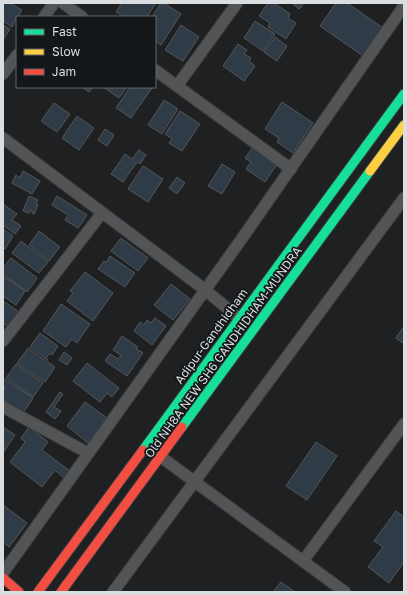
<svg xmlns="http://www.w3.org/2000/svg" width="407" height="595" font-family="'Golos Text',sans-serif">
  <rect width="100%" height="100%" fill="#1e2022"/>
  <!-- building -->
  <path fill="#2f3c47" stroke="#555658" d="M3,3H10L22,10L18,17H17L12,27L3,21Z
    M122,3H156L147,17H124L116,12Z
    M161,3H164L181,14L161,45L155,41V17H152Z
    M268,3H274L290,14L288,18L296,23L286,39L268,27L270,23L259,16Z
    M292,3H304L299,9Z
    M336,3H347L383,28L363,56L320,26Z
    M255,21L275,34L263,51L244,38Z
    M3,25L10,29L3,40Z
    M181,25L199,37L183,61L165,50Z
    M275,37L287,46L277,61L264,52Z
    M238,44L247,50L244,54L251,58L249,61L255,66L244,81L223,66Z
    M82,87H93L89,92Z
    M103,87H127L119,98Z
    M130,87L152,88L131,118L116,108Z
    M164,100L178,109L162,134L148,125Z
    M282,102L313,123L293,153L277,142L279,138L265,129Z
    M54,103L70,114L57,132L41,121Z
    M180,111L200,124L182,151L169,143L172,139L165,134Z
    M77,116L94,128L79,150L62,138Z
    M105,129L114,135L107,146L98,140Z
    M255,144L279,161L265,182L246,169L251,162L245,158Z
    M139,150L146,155L140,164L137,162L123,182L111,174L125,154L132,159Z
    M222,164L235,172L222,194L208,186Z
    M143,166L163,179L148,202L128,189Z
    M23,171L40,181L32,194L12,183L16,175L20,178Z
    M177,177L185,183L177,194L169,188Z
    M29,196L38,200L36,204L38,205L34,214L32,213V211L30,210L29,213L23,211Z
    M57,196L87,215L78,228L65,220L68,215L52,205Z
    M3,204L17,214L12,220L21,226L15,234L3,225Z
    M3,229L13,236L5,249L3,247Z
    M39,231L60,247L49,261L29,245Z
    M121,238L148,258L138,271L111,251Z
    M21,241L48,262L39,273L12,253Z
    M110,256L135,273L125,287L98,269L104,261L106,263Z
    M11,258L37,278L27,292L3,274V268Z
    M85,272L113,293L93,321L67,301L73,293L70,291Z
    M3,276L25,291L16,305L3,296Z
    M171,284L190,299L173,320L154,305Z
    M3,302L4,303L5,302L19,312L9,327L3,323Z
    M61,304L90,324L77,343L72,339L66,347L43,331Z
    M155,318L166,326L152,345L134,331L140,322L144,325L147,320L151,323Z
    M404,326V344L396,338Z
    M40,333L58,346L52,355L50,353L46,358L48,360L30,347Z
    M122,336L138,347L136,349L143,353L127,376L105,361L110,354L118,359L121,355L113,350Z
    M28,348L55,367L45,382L17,363Z
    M64,352L72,358L67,365L59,360Z
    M87,363L119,388L112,397L107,393L100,402L73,381Z
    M16,364L43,383L33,397L6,378Z
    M4,379L33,398L23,413L3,399V390L5,388L3,387V381Z
    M60,392L63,394L54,407L61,411L55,419L46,412Z
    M85,402L107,418L88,443L67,426Z
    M3,427L15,435L3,453Z
    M29,427L48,442L42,450L71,472L65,479L55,470L42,487L10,462L25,442L21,438Z
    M316,442L337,456L307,500L286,486Z
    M3,505L27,523L9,547L3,542Z
    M396,511L404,517V562L389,583L368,567L383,547L374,541Z
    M281,582L295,592H273Z"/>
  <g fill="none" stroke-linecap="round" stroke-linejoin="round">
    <!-- street casing -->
    <g stroke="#3a3c3e" stroke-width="13">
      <path id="street" d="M63,3L82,17
        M44,17L54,3
        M155,70L291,169
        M3,74L17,55
        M177,86L237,3
        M3,138L204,289L239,318
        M3,341L102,213
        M3,407L88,453
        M161,457L345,592
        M303,561L404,424
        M3,573L243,237L404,6
        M113,592L404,198"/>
    </g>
    <!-- fast casing -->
    <g stroke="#3a3c3e" stroke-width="11">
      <path id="fast" d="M182,427L370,171
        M143,450L404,94"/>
    </g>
    <!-- slow casing -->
    <g stroke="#3a3c3e" stroke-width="11">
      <path id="slow" d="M370,171L404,125"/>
    </g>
    <!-- jam casing -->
    <g stroke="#3a3c3e" stroke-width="11">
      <path id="jam" d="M3,578L19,592
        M38,592L143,450
        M61,592L182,427"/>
    </g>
    <!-- street -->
    <use href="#street" stroke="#525456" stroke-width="11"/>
    <!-- fast -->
    <use href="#fast" stroke="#16e098" stroke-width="9"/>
    <!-- slow -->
    <use href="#slow" stroke="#ffcf43" stroke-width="9"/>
    <!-- jam -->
    <use href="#jam" stroke="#f24e42" stroke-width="9"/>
  </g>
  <g text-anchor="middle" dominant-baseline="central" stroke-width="3.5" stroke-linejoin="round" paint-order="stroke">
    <!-- street labels -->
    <g font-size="12" fill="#dbdee0" stroke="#13171a">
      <text transform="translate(211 336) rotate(-54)">Adipur-Gandhidham</text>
      <text transform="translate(223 352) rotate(-54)">Old NH8A NEW SH6 GANDHIDHAM-MUNDRA</text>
    </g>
  </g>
  <!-- border -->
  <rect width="407" height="595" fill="none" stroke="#dbdee0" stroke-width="8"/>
  <!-- legend -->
  <rect x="16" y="16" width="140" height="72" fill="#13171a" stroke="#636769"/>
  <rect x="24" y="29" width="20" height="6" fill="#16e098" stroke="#636769"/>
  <text x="52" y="36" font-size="12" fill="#dbdee0">Fast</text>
  <rect x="24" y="49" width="20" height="6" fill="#ffcf43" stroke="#636769"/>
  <text x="52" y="56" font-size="12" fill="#dbdee0">Slow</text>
  <rect x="24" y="69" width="20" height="6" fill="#f24e42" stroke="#636769"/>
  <text x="52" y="76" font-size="12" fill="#dbdee0">Jam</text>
</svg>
